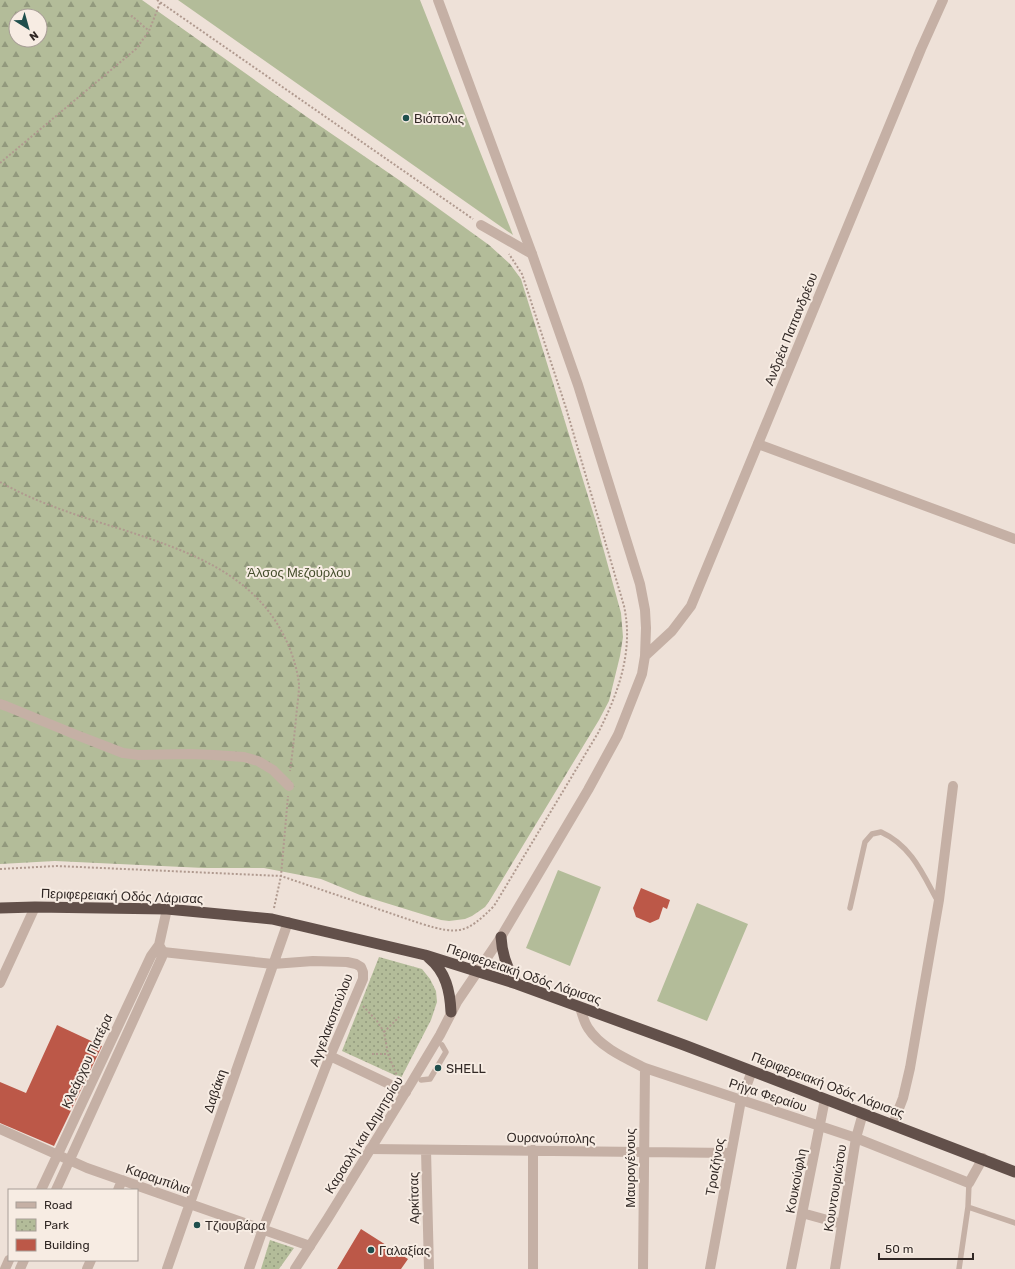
<svg xmlns="http://www.w3.org/2000/svg" width="1015" height="1269" font-family="Rubik,sans-serif">
  <defs>
    <pattern id="forest-firs" width="22" height="20" patternUnits="userSpaceOnUse"><rect width="22" height="20" fill="#b3bc99"/><path d="M5 1l3.5 6h-7zM16 11l3.5 6h-7z" fill="#92997d"/></pattern>
    <pattern id="park-dots" width="8" height="8" patternUnits="userSpaceOnUse"><rect width="8" height="8" fill="#b3bc99"/><path d="M2 2h.1M6 6h.1" fill="none" stroke="#92997d" stroke-width="1.8" stroke-linecap="round"/></pattern>
  </defs>
  <rect width="100%" height="100%" fill="#eee1d8"/>
  <!-- grass -->
  <path fill="#b3bc99" d="M178,0H420L513,235Z
    M558,870L601,887L570,966L526,948Z
    M697,903L748,924L707,1021L657,1001Z"/>
  <!-- forest -->
  <path fill="url(#forest-firs)" fill-rule="evenodd" d="M0,0H142L307,117L399,180L489,245L510,264L521,279L596,522L621,613L623,637L620,656L609,701L599,720L490,900L485,907L472,916L465,919L449,921L441,920L360,895L321,879L264,868H204L55,861L0,864ZM16,16H40V40H16Z"/>
  <!-- park -->
  <path fill="url(#park-dots)" d="M379,957L422,969L430,979L436,991L437,1002L431,1020L401,1078L342,1051Z
    M270,1240L294,1248L279,1269H261Z"/>
  <!-- building -->
  <path fill="#bc5848" d="M641,888L670,900L667,909L663,907L659,919L650,923L636,917L633,908Z
    M57,1025L102,1046L54,1146L0,1123V1082L26,1093Z
    M361,1229L408,1259L401,1269H337Z"/>
  <g fill="none" stroke-linecap="round" stroke-linejoin="round">
    <!-- path -->
    <path stroke="#b09a8f" stroke-width="2" stroke-dasharray="2 2" stroke-linecap="butt" d="M157,0L473,219
      M131,17L132,16L149,31
      M0,163L136,49L149,31L160,3
      M0,482C39,504 82,517 124,530C187,551 254,573 285,638C292,652 297,668 299,684C299,692 298,700 297,708C295,729 293,750 290,771
      M0,869L57,866L281,876L422,924C459,935 466,934 494,906L598,733C618,694 634,651 624,606L566,408L522,274L509,254
      M274,908L281,876L288,796
      M363,1006L377,1021L384,1032L388,1054L397,1076
      M384,1032L399,1017
      M372,1054H388"/>
    <!-- service -->
    <path stroke="#c5b0a5" stroke-width="5.5" d="M850,908L865,842L872,834L881,832C910,845 922,872 936,898L939,900
      M421,1080L430,1079L446,1052L442,1045
      M968,1207L1015,1223
      M959,1269L968,1207L969,1183"/>
    <!-- minor -->
    <path stroke="#c5b0a5" stroke-width="10" d="M481,225L532,254
      M758,444L1015,539
      M0,704L6,706L74,734L123,753L139,755L189,754L214,755L244,757L258,761L273,770L289,786
      M163,952L273,964L313,961L347,962L356,964L361,967L363,972V979L330,1056L263,1229L249,1269
      M0,983L35,907
      M580,1007C582,1014 584,1022 588,1028C600,1047 625,1058 645,1068L856,1138L969,1183L983,1158
      M330,1056L406,1092
      M893,1124L903,1098L910,1068L939,900L953,786
      M0,1129L87,1168L310,1246
      M370,1149L731,1153
      M426,1150L429,1269
      M533,1150V1269
      M118,1190L122,1180
      M802,1213L842,1224
      M87,1269L91,1260
      M167,1269L288,922
      M643,1269L645,1068
      M710,1269L741,1100L752,1071
      M791,1269L825,1099
      M835,1269L856,1138L863,1113"/>
    <!-- tertiary -->
    <path stroke="#c5b0a5" stroke-width="10" d="M645,656L672,631L691,606L921,49L943,0
      M41,1190L151,956L159,945L167,909
      M56,1190L162,957L163,952L159,945
      M5,1269L9,1260
      M20,1269L24,1260
      M295,1269L328,1218L410,1085L440,1035L457,1002L501,937L588,790L618,735L642,674L645,656L646,628L645,610L640,584L578,385L532,254L438,0"/>
    <!-- trunk -->
    <path stroke="#62504a" stroke-width="11" d="M0,908L35,907L167,909L272,919L425,955L517,984L684,1045L1015,1172
      M501,937C502,955 507,969 517,984
      M429,958C446,972 450,991 451,1012"/>
  </g>
  <!-- markers -->
  <g fill="#1f4f4d" stroke="#f7ece3" stroke-width="1.5">
    <circle cx="406" cy="118" r="4"/>
    <circle cx="438" cy="1068" r="4"/>
    <circle cx="197" cy="1225" r="4"/>
    <circle cx="371" cy="1250" r="4"/>
  </g>
  <g text-anchor="middle" dominant-baseline="central" stroke-width="4" stroke-linejoin="round" paint-order="stroke">
    <!-- poi labels -->
    <g font-size="13" fill="#312825" stroke="#f7ece3" text-anchor="start">
      <text x="414" y="118">Βιόπολις</text>
      <text x="446" y="1068">SHELL</text>
      <text x="205" y="1225">Τζιουβάρα</text>
      <text x="379" y="1250">Γαλαξίας</text>
    </g>
    <!-- street labels -->
    <g font-size="13" fill="#312825" stroke="#f7ece3">
      <text transform="translate(791 329) rotate(-68)">Ανδρέα Παπανδρέου</text>
      <text transform="translate(122 896) rotate(2)">Περιφερειακή Οδός Λάρισας</text>
      <text transform="translate(524 974) rotate(19)">Περιφερειακή Οδός Λάρισας</text>
      <text transform="translate(331 1020) rotate(-69)">Αγγελακοπούλου</text>
      <text transform="translate(87 1061) rotate(-65)">Κλεάρχου Πατέρα</text>
      <text transform="translate(828 1085) rotate(21)">Περιφερειακή Οδός Λάρισας</text>
      <text transform="translate(215 1091) rotate(-71)">Δαβάκη</text>
      <text transform="translate(768 1095) rotate(18)">Ρήγα Φεραίου</text>
      <text transform="translate(364 1135) rotate(-58)">Καραολή και Δημητρίου</text>
      <text transform="translate(551 1138) rotate(1)">Ουρανούπολης</text>
      <text transform="translate(715 1167) rotate(-80)">Τρoιζήνος</text>
      <text transform="translate(630 1168) rotate(-90)">Μαυρογένους</text>
      <text transform="translate(158 1179) rotate(19)">Καραμπίλια</text>
      <text transform="translate(796 1181) rotate(-79)">Κουκούφλη</text>
      <text transform="translate(835 1188) rotate(-81)">Κουντουριώτου</text>
      <text transform="translate(414 1198) rotate(-91)">Αρκίτσας</text>
    </g>
    <!-- park labels -->
    <g font-size="13" fill="#444d2b" stroke="#f7ece3">
      <text x="299" y="572">Άλσος Μεζούρλου</text>
    </g>
  </g>
  <!-- legend -->
  <rect x="8" y="1189" width="130" height="72" fill="#f7ece3" stroke="#a89e97"/>
  <rect x="16" y="1202" width="20" height="6" fill="#c5b0a5" stroke="#a89e97"/>
  <text x="44" y="1209" font-size="12" fill="#312825">Road</text>
  <rect x="16" y="1219" width="20" height="12" fill="url(#park-dots)" stroke="#a89e97"/>
  <text x="44" y="1229" font-size="12" fill="#312825">Park</text>
  <rect x="16" y="1239" width="20" height="12" fill="#bc5848" stroke="#a89e97"/>
  <text x="44" y="1249" font-size="12" fill="#312825">Building</text>
  <!-- north arrow -->
  <g transform="translate(28 28) rotate(143)"><circle r="19" fill="#f7ece3" stroke="#a89e97"/>
  <path d="M0-3L7 15L0 10L-7 15Z" fill="#1f4f4d"/>
  <text y="-6" font-size="11" font-weight="bold" text-anchor="middle" fill="#312825">N</text>
  </g>
  <!-- scale -->
  <path d="M879 1253v6h94v-6" fill="none" stroke="#312825" stroke-width="2"/>
  <text x="885" y="1253" font-size="12" fill="#312825" stroke="#f7ece3" stroke-width="3" paint-order="stroke">50 m</text>
</svg>
